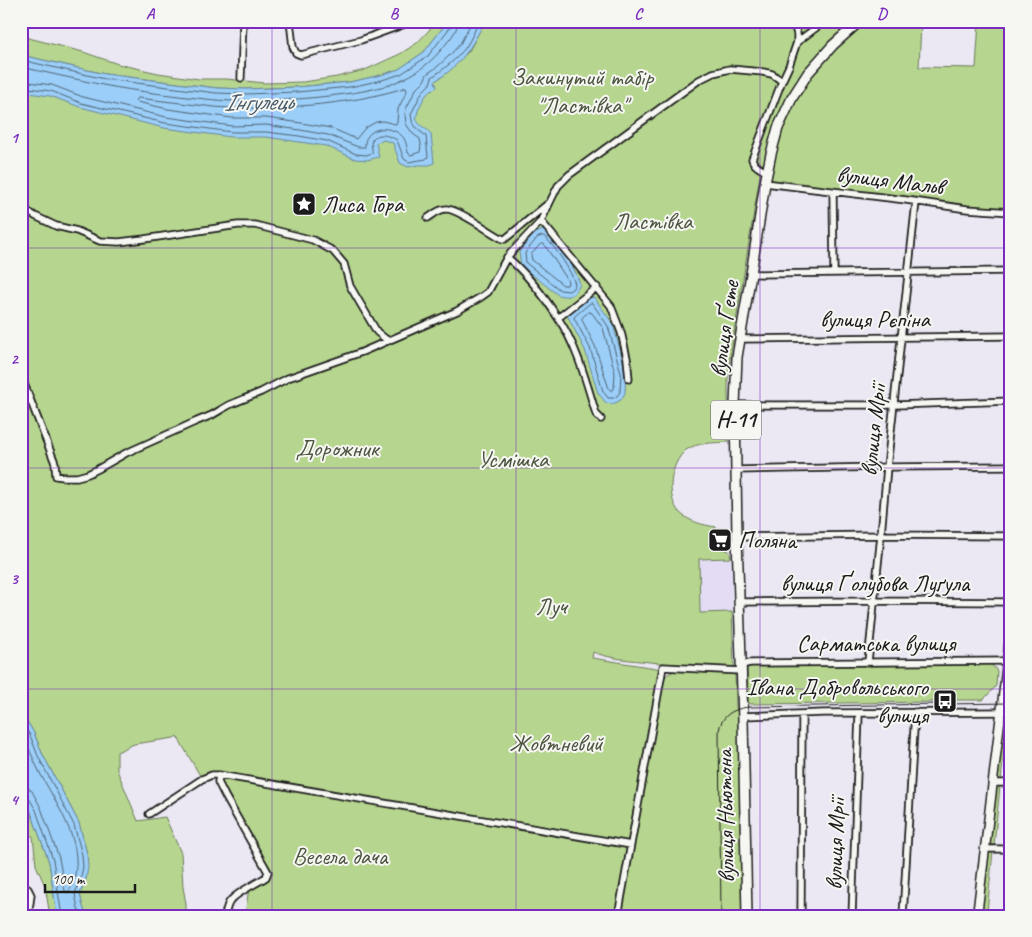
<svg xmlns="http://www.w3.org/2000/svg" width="1032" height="937" font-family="Caveat,sans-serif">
  <rect width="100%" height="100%" fill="#ebe7f3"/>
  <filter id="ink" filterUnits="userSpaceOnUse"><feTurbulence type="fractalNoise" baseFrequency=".02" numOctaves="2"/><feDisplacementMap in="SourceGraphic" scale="10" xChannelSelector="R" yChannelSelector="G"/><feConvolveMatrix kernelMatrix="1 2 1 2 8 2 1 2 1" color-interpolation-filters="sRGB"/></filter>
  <g filter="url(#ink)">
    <!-- built -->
    <path fill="#e3dcf4" d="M731,557L732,612L700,613L699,559L729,558Z"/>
    <!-- green -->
    <path fill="#b6d68f" stroke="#697956" d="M433,21H448L424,52L399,69L381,75L350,82L297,87L246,89L217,88L105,74L21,55V36L83,52L118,64L158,73L199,79H227L264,83L303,82L337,77L365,70L400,54L417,43L432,27Z
      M485,21H922L921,23L919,67L976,68L979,21H1011V212L765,183L767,172L761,169L730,358L728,378V442C715,443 697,442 686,450C670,463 665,497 680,513C690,522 703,525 716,527L715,542L717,547L729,551L731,557L729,558L699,559L700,613L732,612L734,669C706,668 678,665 650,662C631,660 611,659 593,652L592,658L662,669L660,685C665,677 666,673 676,671L733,674L735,675L736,707L740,717L743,916H245L249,887L268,872L225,796L218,775L202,779L177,736L174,738L134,744L117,752V770L138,821L165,817L181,853L183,887L186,904V916H87L83,907L80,894L86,879L87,854L79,823L42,753L34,733L21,711V83L115,103L435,81L443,76L469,51Z
      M989,663L992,665L997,671L996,686L983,700H951L950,699V690H941L940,702L750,704L748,701L747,669L750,665Z
      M1004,716L1008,717L1001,780L997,779Z
      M995,785L1000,786L994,845L988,844Z
      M21,794L31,812L49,862L57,916H50L45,886L36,865L33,836L21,833Z
      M987,851H993L987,912L981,911Z"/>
    <!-- water -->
    <path fill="#9bcef8" stroke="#6887a0" d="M448,21H485C472,46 461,66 435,81L437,87C433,89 429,91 427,94C423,99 415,114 417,120C420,127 427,128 431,134L434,163L430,165H418L408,167L400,163L393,143L384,140L376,143L379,157L367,160L355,159L326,146L266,137H231L164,128L80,107L50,96L21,92V55L105,74L217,88L246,89L297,87L350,82L381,75L399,69L424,52Z
      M542,230L547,231C560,247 574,264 580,284C575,296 570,298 558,295L521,266L519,252L534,234Z
      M594,297L613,324L626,372L625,393L621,400L613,404L606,403L598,393L585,350L567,315L587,299Z
      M21,711L34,733L42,753L79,823L87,854L88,867L86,879L80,894L83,907L87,916H57L49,862L31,812L21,794Z"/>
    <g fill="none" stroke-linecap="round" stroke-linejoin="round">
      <!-- shore -->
      <path stroke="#4f6374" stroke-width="1" d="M21,60L105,79L216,93L246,94L297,92L350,87L382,80L401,74L428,56L451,26L452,21
        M21,67C48,73 75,79 103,85C139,92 178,96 215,100C253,103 292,100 329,96C371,91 412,85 441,50C447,42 458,32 458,21
        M21,81L52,85L83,97L166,117L232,126L266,125L300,130L328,135L358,147H365C365,143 365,139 368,136C375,126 392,127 401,135C406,139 407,147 408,153L411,155L420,152L421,144L420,139L413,134L406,124L405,114L406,109L416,89L424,81L427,74L437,67L450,55L460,44L472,21
        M21,87L51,91L81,103L165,123L232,132H266L299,136L327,141L356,154L366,155L372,153C373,150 370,144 372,140C378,131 390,136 397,140L404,159L409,162L426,159L428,157L426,136L417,129L412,121L411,114L422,92L430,84L432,77C444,69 457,59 466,47C471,39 475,30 479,21
        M404,88H406L407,91L398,109L397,123L395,124L383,121L376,122L365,128L356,139L331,128L301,123L266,118H232L168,109L137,102L135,100L138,98C163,101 189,104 214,107C237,109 260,108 283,107C324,105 365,100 404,88Z
        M542,236H544C555,247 571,270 575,284L573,288L569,291L560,290L526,263L525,253L537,238Z
        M541,244H544L567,279L568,283L567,285H563L532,260L531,255Z
        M592,303L608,326L621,373L620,392L617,396L614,398H608L603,391L590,348L574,318L575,316L589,304Z
        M589,312L592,313L603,328L615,373L614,389L612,391L609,389L595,346L582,320V318Z
        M21,722L30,735L38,756L74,825L82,855L83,867L81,877L75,894L78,908L81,916
        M21,734C29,746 34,762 41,775C60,810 91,853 68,893L65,891L59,858L41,808L32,791L27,787H21
        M21,793L27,795L36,810L53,860L62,916"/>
      <!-- minor casing -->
      <g stroke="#1c1c1c" stroke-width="9">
        <path id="minor" d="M290,21L293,47L296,53L301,55L361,40L413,21
          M797,42L825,21
          M241,78L243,21
          M767,172C761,169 754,166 752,159L782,81L789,66L797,42V34L793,21
          M765,183L906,200L967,209L1011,212
          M833,192L834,273
          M21,205L27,211L35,216L56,226L77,231L100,241L119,242L144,239L238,225H255L313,240L333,251L344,264L350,286L357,298L377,332L388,341
          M428,218C434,214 439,209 446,209C457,208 491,233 503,239H505L550,202L558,186L569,175L699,80L713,73L730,69L763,72L772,74L782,81
          M541,221L611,306L621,332L627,358L629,379
          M507,257C527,274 544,296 558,318L597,287
          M751,274L1011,271
          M558,318C577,346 586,381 596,414L601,419
          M740,339L1011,336
          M21,376L55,463L56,476L64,477H77L88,474L98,469L126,453L195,422L212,415L229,405L261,392L288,378L362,352L457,311L481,297L488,292L507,257L541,221L550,202
          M735,405H895L1011,401
          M737,470L887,467L1011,466
          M737,537L881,535L1011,536
          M739,602L875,601L1011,602
          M868,662L881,535L887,467L916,202
          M741,665L750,663L1011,661
          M743,716L824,713L1011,712
          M219,775L218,782L225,796L268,872L266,877C256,884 239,891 231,900C227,904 226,910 225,916
          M992,783H1011
          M149,814L202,779L212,775H219L631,845
          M985,849H1011
          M21,887L28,889L31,895L28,916
          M977,914H1011
          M618,916L663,667L741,671
          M801,916L802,715
          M852,916L859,714
          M903,916L915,712"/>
      </g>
      <!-- tertiary casing -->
      <g stroke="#1c1c1c" stroke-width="11">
        <path id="tertiary" d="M977,916L1011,629"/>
      </g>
      <!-- primary casing -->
      <g stroke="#1c1c1c" stroke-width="12">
        <path id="primary" d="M747,916L743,720L737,537L735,405L737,357L751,274L765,183L771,154L778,128L792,98L808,73L833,45L860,21"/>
      </g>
      <!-- minor -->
      <use href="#minor" stroke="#f6f6f2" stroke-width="5.5"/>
      <!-- tertiary -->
      <use href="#tertiary" stroke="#f6f6f2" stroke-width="8"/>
      <!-- primary -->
      <use href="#primary" stroke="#f6f6f2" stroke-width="9"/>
      <!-- tram -->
      <path stroke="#1c1c1c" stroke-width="1" d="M721,916L719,730C722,715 733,709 748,707L1011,703"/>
    </g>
  </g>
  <!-- grid -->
  <path fill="none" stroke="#7b2cbf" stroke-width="1" stroke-opacity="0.55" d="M272,21V916M516,21V916M760,21V916M21,248H1011M21,468H1011M21,689H1011"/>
  <!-- icons -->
  <defs>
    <g id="sight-square" transform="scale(1.25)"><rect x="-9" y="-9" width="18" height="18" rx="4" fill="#1c1c1c" stroke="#f6f6f2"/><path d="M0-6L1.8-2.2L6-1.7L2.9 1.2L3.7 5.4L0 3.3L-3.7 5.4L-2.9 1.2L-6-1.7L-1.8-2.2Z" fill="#fff"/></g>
    <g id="supermarket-square" transform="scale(1.25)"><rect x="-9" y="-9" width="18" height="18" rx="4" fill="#1c1c1c" stroke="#f6f6f2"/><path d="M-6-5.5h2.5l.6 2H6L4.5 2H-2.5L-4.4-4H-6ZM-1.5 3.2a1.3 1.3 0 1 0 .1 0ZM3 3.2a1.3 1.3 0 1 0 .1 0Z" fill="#fff"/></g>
    <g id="bus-square" transform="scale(1.25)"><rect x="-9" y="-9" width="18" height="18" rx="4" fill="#1c1c1c" stroke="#f6f6f2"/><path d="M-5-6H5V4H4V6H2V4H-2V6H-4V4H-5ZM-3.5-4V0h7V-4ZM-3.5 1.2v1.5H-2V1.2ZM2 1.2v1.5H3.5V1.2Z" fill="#fff"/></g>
  </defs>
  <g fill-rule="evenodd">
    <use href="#sight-square" x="304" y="204"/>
    <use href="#supermarket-square" x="720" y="540"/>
    <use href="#bus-square" x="945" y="701"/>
  </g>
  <g text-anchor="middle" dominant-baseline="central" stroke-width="4" stroke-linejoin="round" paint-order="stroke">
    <!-- shield labels -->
    <rect fill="#f6f6f2" stroke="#5d5d5c" stroke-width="1" x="711" y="400.5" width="50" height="39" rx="4"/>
    <g font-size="22" font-weight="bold" fill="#1c1c1c">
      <text x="736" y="420">Н-11</text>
    </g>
    <!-- park labels -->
    <g font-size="24" fill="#4a543e" stroke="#f6f6f2">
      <text x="582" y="77">Закинутий табір<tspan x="582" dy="28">"Ластівка"</tspan></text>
      <text x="653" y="221">Ластівка</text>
      <text x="337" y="448">Дорожник</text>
      <text x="513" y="459">Усмішка</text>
      <text x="551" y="606">Луч</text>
      <text x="556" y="743">Жовтневий</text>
      <text x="340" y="856">Весела дача</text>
    </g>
    <!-- street labels -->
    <g font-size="24" fill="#1c1c1c" stroke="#f6f6f2">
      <text transform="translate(890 180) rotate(7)">вулиця Мальв</text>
      <text x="875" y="319">вулиця Рєпіна</text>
      <text transform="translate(724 329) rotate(-82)">вулиця Ґете</text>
      <text transform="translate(873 430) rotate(-84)">вулиця Мрії</text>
      <text x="875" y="583">вулиця Ґолубова Луґула</text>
      <text x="876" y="643">Сарматська вулиця</text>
      <text transform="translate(725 816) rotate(-91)">вулиця Ньютона</text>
      <text transform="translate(835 844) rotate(-88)">вулиця Мрії</text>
    </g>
    <!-- poi labels -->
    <g font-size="24" fill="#1c1c1c" stroke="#f6f6f2" text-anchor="start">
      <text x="322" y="204">Лиса Гора</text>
      <text x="738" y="540">Поляна</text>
      <text x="928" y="687" text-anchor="end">Івана Добровольського<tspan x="928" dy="28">вулиця</tspan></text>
    </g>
    <!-- water labels -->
    <g font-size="25" font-style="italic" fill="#485a69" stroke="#f6f6f2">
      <text transform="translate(258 102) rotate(-1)">Інгулець</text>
    </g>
  </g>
  <!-- margin -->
  <rect width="1032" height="937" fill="none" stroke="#f6f6f2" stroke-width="55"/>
  <!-- scale -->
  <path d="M45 884v8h90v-8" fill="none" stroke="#1c1c1c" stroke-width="2.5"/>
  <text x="52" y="884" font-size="15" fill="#1c1c1c" stroke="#f6f6f2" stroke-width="4" paint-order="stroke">100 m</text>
  <rect x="28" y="28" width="976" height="882" fill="none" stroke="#7b2cbf" stroke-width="2"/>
  <g font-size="16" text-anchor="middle" font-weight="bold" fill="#7b2cbf">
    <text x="150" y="19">A</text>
    <text x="394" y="19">B</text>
    <text x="638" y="19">C</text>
    <text x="882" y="19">D</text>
    <text x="14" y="143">1</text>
    <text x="14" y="364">2</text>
    <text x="14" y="584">3</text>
    <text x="14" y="805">4</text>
  </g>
</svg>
